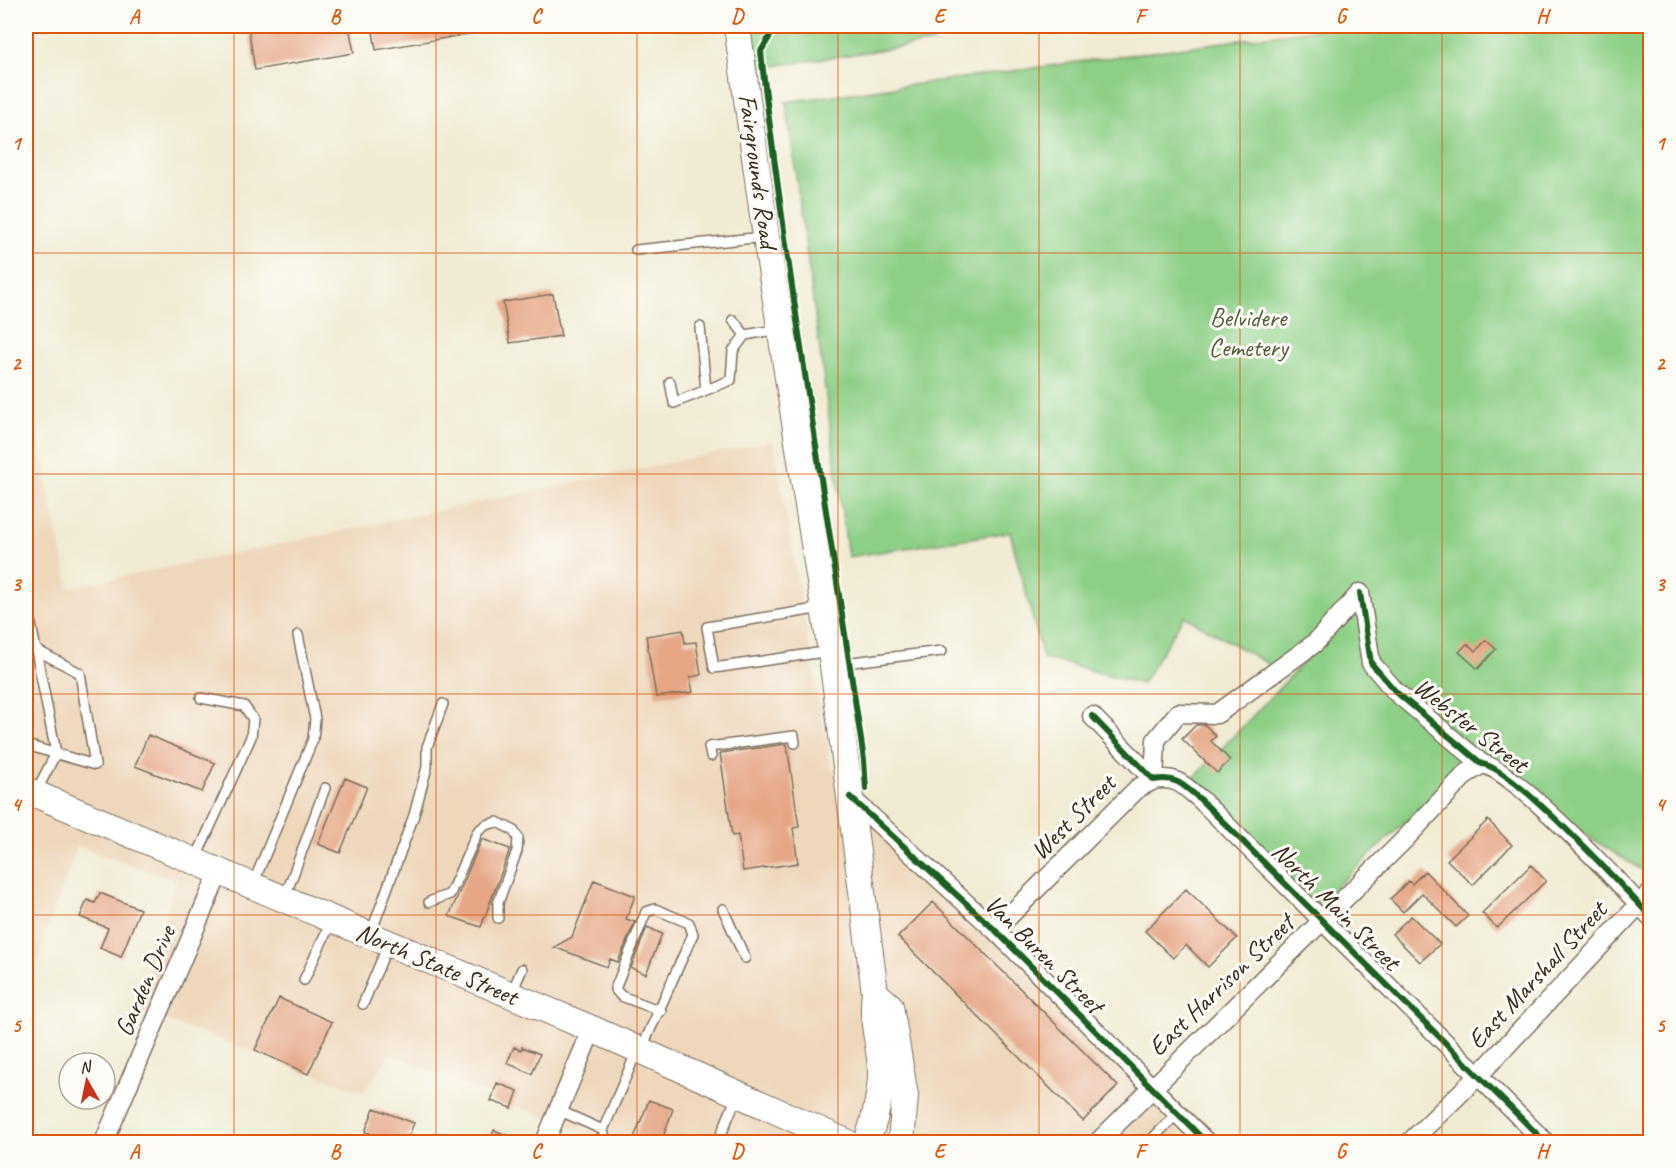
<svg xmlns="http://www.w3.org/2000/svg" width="1676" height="1168" font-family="Caveat,sans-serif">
  <rect width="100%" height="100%" fill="#fdfcf7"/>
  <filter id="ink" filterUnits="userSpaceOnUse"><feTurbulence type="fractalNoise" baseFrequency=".0167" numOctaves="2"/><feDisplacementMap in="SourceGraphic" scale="12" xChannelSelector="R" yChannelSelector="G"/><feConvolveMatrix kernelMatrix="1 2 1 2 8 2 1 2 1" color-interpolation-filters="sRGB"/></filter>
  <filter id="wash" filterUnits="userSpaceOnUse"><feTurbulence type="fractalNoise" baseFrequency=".008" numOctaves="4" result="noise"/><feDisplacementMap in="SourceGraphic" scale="24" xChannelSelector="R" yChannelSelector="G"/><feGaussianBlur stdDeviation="1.35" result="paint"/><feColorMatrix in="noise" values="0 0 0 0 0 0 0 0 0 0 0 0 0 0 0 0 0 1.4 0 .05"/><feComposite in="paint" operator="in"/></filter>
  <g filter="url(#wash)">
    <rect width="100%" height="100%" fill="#f1ebd3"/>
    <!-- built -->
    <path fill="#eed7bb" d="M26,379L69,588L773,441L831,769L1191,1142H606L390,1054L364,1092L137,1010L176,881L77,846L26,990Z"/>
    <!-- green -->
    <path fill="#8dcf86" stroke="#647c52" stroke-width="1.5" d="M747,26H931L934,42L753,69Z
      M1341,26H1650V862L1642,870L1574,828L1478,753L1315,907L1189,783L1360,603L1272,666L1184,616L1142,684L1043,658L1010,532L848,557L786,102Z"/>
    <g id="blocks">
      <!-- building -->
      <path fill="#e6a787" d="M248,26H349L354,53L255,70Z
        M372,26H480L481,32L376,50Z
        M553,294L561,336L510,343L503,302Z
        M683,630L685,643L696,642L701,675L690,677L693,692L656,697L646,636Z
        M1486,640L1496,649L1478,669L1459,652L1467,644L1476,651Z
        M1196,725H1205L1216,736L1211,741L1230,760L1217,773L1182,739Z
        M148,735L215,763L202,792L135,766Z
        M787,744L799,827L793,828L798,863L743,871L738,835L732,836L720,753Z
        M345,778L367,787L340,853L318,844Z
        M1488,820L1512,845L1473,885L1447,860Z
        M482,839L510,849L481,927L449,916Z
        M1531,865L1546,881L1497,928L1482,913Z
        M1425,871L1468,916L1456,927L1422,893L1403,912L1390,899L1409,881L1412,884Z
        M594,880L635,896L626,919L635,922L618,962L610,959L607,967L554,947L572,937Z
        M1186,889L1237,938L1208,967L1186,945L1173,958L1145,931Z
        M100,893L140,909L121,957L100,948L108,928L80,917L87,900L95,903Z
        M933,902L1118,1086L1083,1121L898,937Z
        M1411,916L1440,944L1420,962L1392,934Z
        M647,927L662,934L646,974L631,968Z
        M279,998L332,1022L308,1074L255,1050Z
        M514,1047L521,1050L522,1047L540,1054L532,1074L507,1063Z
        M497,1083L518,1091L512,1108L491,1101Z
        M649,1100L673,1109L661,1143H632Z
        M374,1108L414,1123L406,1143H379L369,1138L370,1133L365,1132Z
        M494,1130L525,1142V1143H489Z"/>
    </g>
  </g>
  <g filter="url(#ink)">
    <use href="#blocks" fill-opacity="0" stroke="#7b6e5d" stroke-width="1.5"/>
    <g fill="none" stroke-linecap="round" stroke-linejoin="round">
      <!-- service casing -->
      <g stroke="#7b6e5d" stroke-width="12">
        <path id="service" d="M636,250L764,237
          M733,320L745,335L780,329
          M700,327L706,390
          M670,382L674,403L731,380L733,351L745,335
          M822,608L707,627L714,668L831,651
          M26,610L28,609L56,753L36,792
          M836,664L942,651
          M26,745L95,765L80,673L38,651
          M711,756L709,747L794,736L795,743
          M195,860L251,737L253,719L244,706L201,698
          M253,884L313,739L315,719L298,635
          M285,897L325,788
          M429,902L450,894L478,831L486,825L497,822L513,830L518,838L517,851L498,903V918
          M723,909L745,958
          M371,933L414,815L427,767V747L443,704
          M304,980L331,922
          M512,992L522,969
          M363,1004L388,945
          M642,1048L693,934L689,923L655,909L646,912L615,989L621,996L661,1011
          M558,1110L603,1130L637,1051
          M603,1130L606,1142
          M718,1142L737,1096
          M1149,1142L1178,1113"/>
      </g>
      <!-- minor casing -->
      <g stroke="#7b6e5d" stroke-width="21">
        <path id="minor" d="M1360,593L1371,663L1396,692L1482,764C1512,767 1624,888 1650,916
          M1092,716L1154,780C1177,776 1183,785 1200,799L1545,1142
          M850,797L995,930L1206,1142
          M995,930L1138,788L1154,780L1156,740L1178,713L1217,714L1315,643L1360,593
          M104,1142L219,872
          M545,1142L592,1029
          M1098,1142L1404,840L1466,774L1482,764
          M1410,1142L1478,1076L1650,893"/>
      </g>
      <!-- secondary casing -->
      <g stroke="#7b6e5d" stroke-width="28">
        <path id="secondary" d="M737,26L766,237L833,665L875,993C871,1019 879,1041 881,1068C882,1093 875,1118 867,1142
          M26,790L592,1029L846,1142
          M875,993L890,1006L905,1096L901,1142"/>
      </g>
      <!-- service -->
      <use href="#service" stroke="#fff" stroke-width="9"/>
      <!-- minor -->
      <use href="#minor" stroke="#fff" stroke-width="18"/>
      <!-- secondary -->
      <use href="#secondary" stroke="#fff" stroke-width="26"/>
      <!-- cycleway casing -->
      <g stroke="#fdfcf7" stroke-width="10">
        <path id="cycleway" d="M776,26L761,51L763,71C791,301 830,530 864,760L866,789
          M1360,593L1371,663L1396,692L1482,764C1512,767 1624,888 1650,916
          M1092,716L1154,780C1177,776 1183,785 1200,799L1545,1142
          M850,797L995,930L1206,1142"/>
      </g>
      <!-- cycleway -->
      <use href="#cycleway" stroke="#1b5e20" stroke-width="6"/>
    </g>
  </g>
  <!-- grid -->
  <path fill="none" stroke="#df570d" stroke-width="1.5" stroke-opacity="0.55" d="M234,26V1142M436,26V1142M637,26V1142M838,26V1142M1039,26V1142M1240,26V1142M1442,26V1142M26,253H1650M26,474H1650M26,694H1650M26,915H1650"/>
  <g text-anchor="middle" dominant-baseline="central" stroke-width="6" stroke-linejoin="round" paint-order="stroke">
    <!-- street labels -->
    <g font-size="26" fill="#3b2a1e" stroke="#fdfcf7">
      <text transform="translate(758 171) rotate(82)">Fairgrounds Road</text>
      <text transform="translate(1471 725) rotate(38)">Webster Street</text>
      <text transform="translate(1073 817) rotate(-45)">West Street</text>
      <text transform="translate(1336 906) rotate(45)">North Main Street</text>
      <text transform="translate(1044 954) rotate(45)">Van Buren Street</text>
      <text transform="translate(437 964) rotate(23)">North State Street</text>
      <text transform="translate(1537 975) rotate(-47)">East Marshall Street</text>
      <text transform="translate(145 981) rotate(-67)">Garden Drive</text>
      <text transform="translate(1221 985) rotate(-44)">East Harrison Street</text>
    </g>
    <!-- park labels -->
    <g font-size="26" fill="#545c3d" stroke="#fdfcf7">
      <text x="1248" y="317">Belvidere<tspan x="1248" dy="30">Cemetery</tspan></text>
    </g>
  </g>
  <!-- margin -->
  <rect width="1676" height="1168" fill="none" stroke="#fdfcf7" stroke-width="66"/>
  <!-- north arrow -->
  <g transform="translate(87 1081) rotate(351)"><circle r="28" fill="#fdfcf7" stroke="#afa8a0" stroke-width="1.5"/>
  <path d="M0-4.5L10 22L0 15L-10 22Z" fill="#c8321e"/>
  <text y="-9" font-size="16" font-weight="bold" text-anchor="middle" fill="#3b2a1e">N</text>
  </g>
  <rect x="33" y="33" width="1610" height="1102" fill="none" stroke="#df570d" stroke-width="2"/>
  <g font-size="20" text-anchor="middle" font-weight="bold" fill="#df570d">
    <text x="134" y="23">A</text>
    <text x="335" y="23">B</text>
    <text x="536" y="23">C</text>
    <text x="737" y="23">D</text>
    <text x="939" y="23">E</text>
    <text x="1140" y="23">F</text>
    <text x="1341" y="23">G</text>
    <text x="1542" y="23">H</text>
    <text x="16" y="150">1</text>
    <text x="1660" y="150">1</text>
    <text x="16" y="370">2</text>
    <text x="1660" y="370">2</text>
    <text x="16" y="591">3</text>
    <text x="1660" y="591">3</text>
    <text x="16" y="811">4</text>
    <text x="1660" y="811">4</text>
    <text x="16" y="1032">5</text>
    <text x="1660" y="1032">5</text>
    <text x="134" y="1158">A</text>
    <text x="335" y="1158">B</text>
    <text x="536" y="1158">C</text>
    <text x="737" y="1158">D</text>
    <text x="939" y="1158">E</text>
    <text x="1140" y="1158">F</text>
    <text x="1341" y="1158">G</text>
    <text x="1542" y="1158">H</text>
  </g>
</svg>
